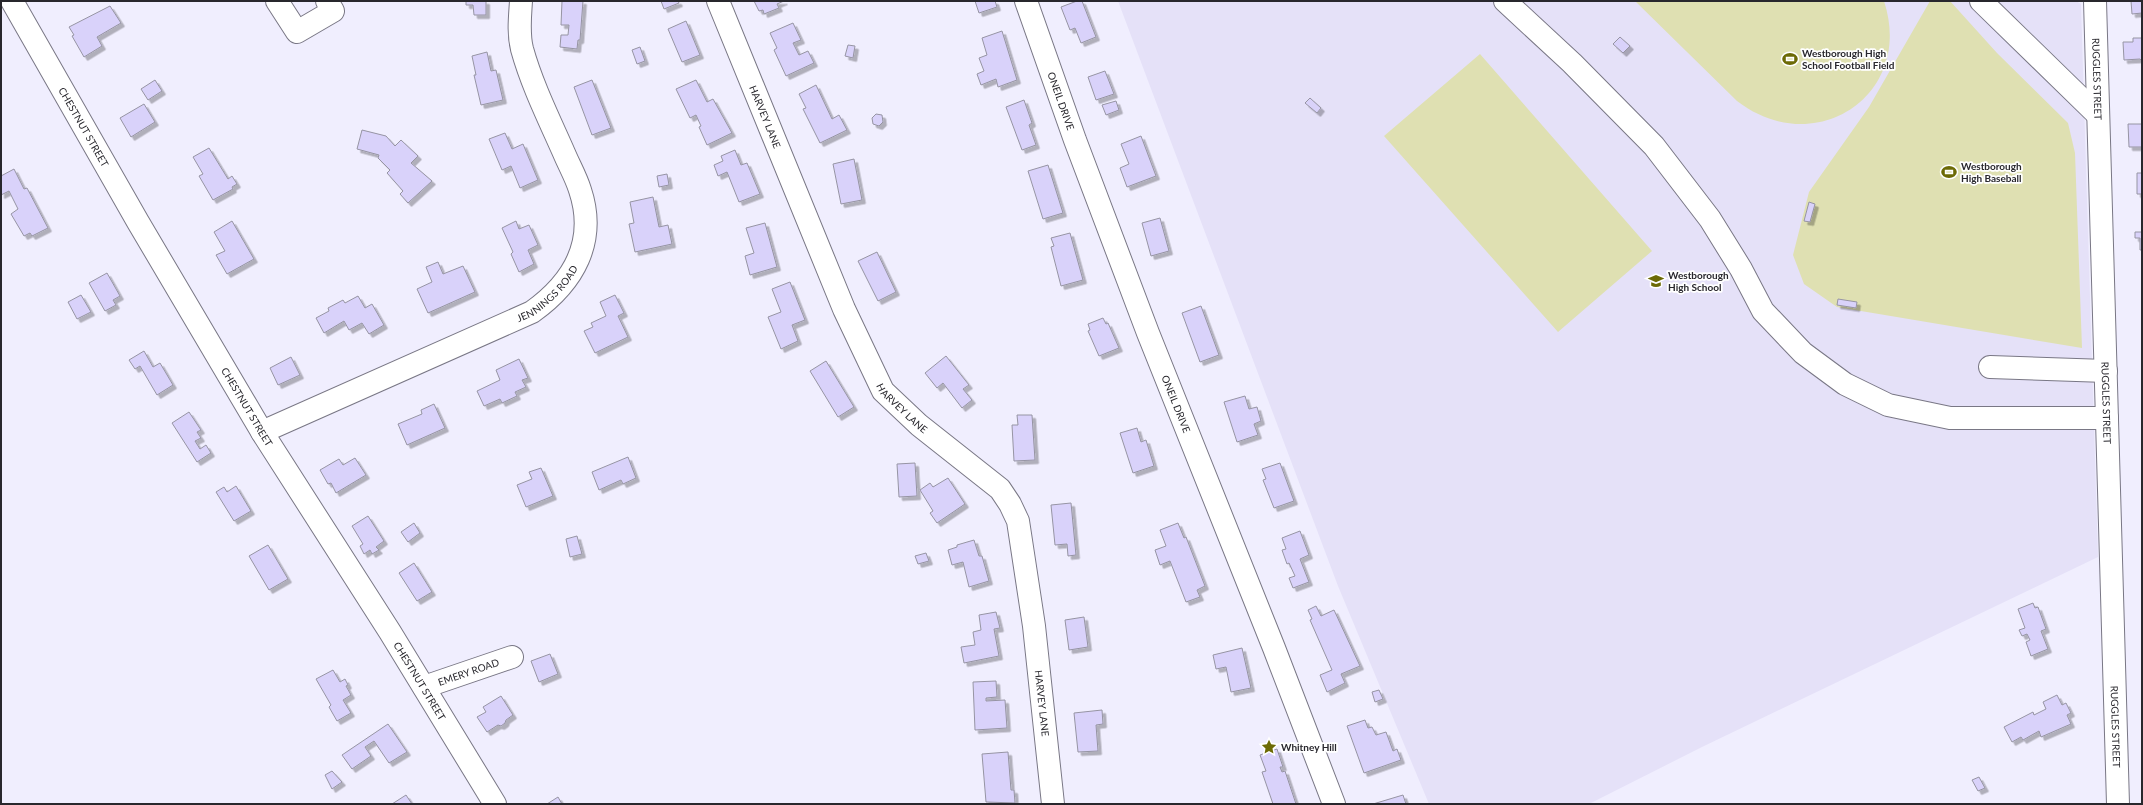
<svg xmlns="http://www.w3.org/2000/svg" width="2143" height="805" font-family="Lato,sans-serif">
  <defs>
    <filter id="shadow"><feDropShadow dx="3.5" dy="3.5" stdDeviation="0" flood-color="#0004"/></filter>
  </defs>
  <rect width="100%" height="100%" fill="#f0eefe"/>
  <!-- built -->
  <path fill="#e5e1f8" d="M1118,1H2076L2081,4L2098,557L1702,747L1589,804H1429L1338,586Z"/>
  <!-- green -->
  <path fill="#dfe0b2" d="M1635,1H1884C1915,95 1815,161 1737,101Z
    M1930,1H1950L1997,53L2068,123L2075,153L2082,348L1837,307L1804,284L1793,255L1809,192L1869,107Z
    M1480,54L1652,251L1558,332L1384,136Z"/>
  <!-- building -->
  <path fill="#d9d2fa" stroke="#9694a3" filter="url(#shadow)" d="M466,1H486V15H474L473,5H466Z
    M562,1H583L580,40H578L577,49L560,47L561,35H568L569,25H561Z
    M661,1H678L679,3L664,9Z
    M754,1H784L777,4L779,8L764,14L763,10L759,11Z
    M975,1H995L997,7L979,13Z
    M1077,1H1082L1096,37L1081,43L1075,28L1070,30L1061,7Z
    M2131,1H2142V13L2132,14Z
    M110,6L121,23L97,37L102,46L84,57L72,36L74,35L69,27Z
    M686,21L700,55L682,62L668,29Z
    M793,23L801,40L793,43L799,55L808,51L814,63L786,76L774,50L777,48L770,33Z
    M1002,31L1017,80L998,87L996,79L981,85L977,74L984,71L979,58L987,55L982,38Z
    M1620,37L1630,46L1623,53L1613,44Z
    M2133,38H2142V61L2140,59L2124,60L2123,42H2133Z
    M848,45L855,46L853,58L845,56Z
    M640,47L645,61L637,64L632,50Z
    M487,52L491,71L496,70L503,100L481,105L474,75H476L472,56Z
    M1105,71L1114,94L1096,100L1088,77Z
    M155,80L162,91L148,100L141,89Z
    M592,80L611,128L592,135L574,87Z
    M696,80L707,102L713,99L732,133L707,145L699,127L701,126L696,115L690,118L676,89Z
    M816,85L832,119L839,115L847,130L820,143L803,109L806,108L799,94Z
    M1310,98L1321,108L1317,113L1305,103Z
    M1024,100L1032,123L1029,125L1036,145L1022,150L1006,107Z
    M1116,101L1119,110L1106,115L1102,105Z
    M144,104L155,122L131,137L120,118Z
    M876,114L882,115L883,122L879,126L873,124L872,118Z
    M2128,124H2142V147H2129Z
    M362,130L386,136L395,146L401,140L418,156L411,163L432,181L408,203L400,194L403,191L387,173L390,170L378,158L379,155L357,149Z
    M505,133L512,149L523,144L538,180L520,188L511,166L502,170L489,139Z
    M1141,136L1156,176L1127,187L1120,168L1129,164L1121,144Z
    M209,148L228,179L232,176L237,184L232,187L233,189L213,200L199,176L203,174L193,157Z
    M735,150L741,165L747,163L760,194L739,202L727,172L718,176L714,165L723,161L721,156Z
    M854,159L862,200L841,204L833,164Z
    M1048,165L1063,213L1043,219L1028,171Z
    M14,169L24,189L27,188L48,228L32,236L30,233L24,236L11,214L18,209L9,191L1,195V176Z
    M2137,173H2142V194H2137Z
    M667,174L669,185L659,187L657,176Z
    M653,197L659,227L668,225L672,244L635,252L629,224L634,223L630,202Z
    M1809,202L1815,204L1810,222L1804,221Z
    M1160,218L1169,251L1151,256L1142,223Z
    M232,221L254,259L227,274L216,255L225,251L214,232Z
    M516,221L519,229L529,225L538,245L528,250L534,264L519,272L511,254L513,252L502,228Z
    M765,223L777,267L750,275L745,256L754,253L746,228Z
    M2135,232H2142V250H2140V238H2135Z
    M1070,233L1083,280L1061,286L1051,247L1054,246L1051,238Z
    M877,252L896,292L878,301L858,261Z
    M438,262L443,274L463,266L475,292L428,313L417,289L432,282L426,267Z
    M107,273L120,296L113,300L116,305L105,311L89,283Z
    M790,282L805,320L792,325L798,341L781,349L768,317L781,312L772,289Z
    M81,295L91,312L77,319L68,302Z
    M615,295L624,313L618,316L628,337L595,353L584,331L593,327L591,323L606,316L600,302Z
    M358,296L365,308L372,304L384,325L369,334L362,323L349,330L344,321L324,333L316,318L329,311L328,308L343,300L345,303Z
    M1838,299L1857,302L1856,308L1837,305Z
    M1201,306L1219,355L1200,362L1182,313Z
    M1103,318L1106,324L1108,323L1119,348L1099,356L1088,331L1090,330L1088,324Z
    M144,351L153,367L160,363L173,385L157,395L140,366L135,369L129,360Z
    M946,356L969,385L963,389L972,400L962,408L943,383L937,388L925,373Z
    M291,357L300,375L278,385L270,368Z
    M519,359L528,378L522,380L526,387L515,392L517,396L502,403L500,399L484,406L477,391L500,380L496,370Z
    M826,361L854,407L838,417L810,371Z
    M1245,396L1249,409L1257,407L1261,421L1254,424L1258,435L1237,442L1224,402Z
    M434,404L445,428L407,445L398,424L422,414L421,410Z
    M189,412L201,430L197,432L201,438L195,441L200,449L206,445L211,453L197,462L172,423Z
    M1017,415H1032L1035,460L1014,461L1012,425H1018Z
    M1137,428L1141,442L1146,440L1154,466L1133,473L1120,433Z
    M628,457L636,478L623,484L621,480L599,490L592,472Z
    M355,458L366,475L336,493L331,483L328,484L320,470L339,459L343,465Z
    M915,463L917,496L899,497L897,464Z
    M1280,463L1294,501L1274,508L1263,480L1266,479L1262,469Z
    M541,468L553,496L526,507L517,485L532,479L529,472Z
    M948,478L965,504L937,523L930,513L933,511L920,490L930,483L933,487Z
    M236,486L251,511L234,521L216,492L224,487L227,492Z
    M1071,503L1076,555L1068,556L1067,544L1055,545L1051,505Z
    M368,516L384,541L376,547L379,550L372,554L370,550L364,554L360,546L363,544L352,526Z
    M414,523L420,533L408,542L401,532Z
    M1178,523L1184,538L1186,537L1205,586L1197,590L1200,597L1186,602L1170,561L1160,565L1155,550L1166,546L1160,530Z
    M1300,531L1309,555L1300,559L1309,582L1293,588L1289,578L1295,576L1289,563L1287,564L1282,550L1286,549L1282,538Z
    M577,536L582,554L570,557L566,539Z
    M974,540L979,556H982L989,581L969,587L963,562L952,565L948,550L957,547V545Z
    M268,545L288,579L269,590L249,556Z
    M926,553L929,561L918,564L915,556Z
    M414,563L432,592L417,601L399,573Z
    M2033,603L2035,608L2038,607L2046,629L2041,631L2048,649L2031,656L2026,642L2030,640L2027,634L2022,636L2019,630L2025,628L2018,609Z
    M1316,606L1321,616L1334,610L1360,666L1341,674L1345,683L1327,692L1320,675L1332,670L1310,620L1312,619L1308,610Z
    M996,612L1000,628L994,629L999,656L964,663L961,647L975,645L973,632L981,630L979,615Z
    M1084,617L1088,647L1069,650L1065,620Z
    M1242,648L1251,688L1231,692L1226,667L1216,669L1213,655Z
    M550,654L558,674L539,682L531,661Z
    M333,670L340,682L345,679L348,685L346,686L351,695L343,700L351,713L337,721L329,707L331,705L316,679Z
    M996,681L997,697L986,698V701L1005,700L1007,728L975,730L973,682Z
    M1379,690L1383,699L1375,702L1372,692Z
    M2057,695L2062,705L2066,703L2071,713L2067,715L2071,724L2041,737L2039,731L2023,740L2021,737L2012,742L2004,727L2033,712L2034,715L2046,709L2043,702Z
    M501,696L513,715L506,720L505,723L501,726L498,725L487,732L477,717L486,712L483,707Z
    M1102,710L1103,724L1096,725L1098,751L1078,752L1074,713Z
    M1365,720L1368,728L1372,727L1376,735L1386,732L1393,751L1397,749L1401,760L1364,773L1347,726Z
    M388,724L407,752L389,763L374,741L365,747L371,756L352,769L342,755Z
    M1277,749L1283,767H1280L1282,772L1285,771L1296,804H1273L1262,772L1266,771L1260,755Z
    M1008,752L1011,790H1014L1015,803L986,802L982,754Z
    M332,771L342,782L332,789L325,775Z
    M1979,777L1985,788L1978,791L1972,780Z
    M406,795L412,804H392Z
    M1403,795L1406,804H1373Z
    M558,797L562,804H547Z"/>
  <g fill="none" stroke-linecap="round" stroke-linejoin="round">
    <!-- minor casing -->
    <g stroke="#797785" stroke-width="24">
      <g id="minor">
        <path id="s1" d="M12,1L138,222L262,432L390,632L495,804"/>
        <path d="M277,1L297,32L333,11L327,1"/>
        <path id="s2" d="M718,1L844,309L883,391L919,425L1000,489L1010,504L1018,521L1034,626L1053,804"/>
        <path id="s3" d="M1026,1L1075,140L1148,333L1274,648L1334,804"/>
        <path d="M1505,1L1572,63L1654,146L1710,219L1741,269L1763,311L1803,353L1845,384L1888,405L1950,418H2107"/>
        <path d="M1981,1L2098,115"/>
        <path id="s4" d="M2095,1L2118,804"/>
        <path d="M1990,367L2106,371"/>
        <path id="s5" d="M262,432L532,312C574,282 597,241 580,190C576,177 569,165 564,153C549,119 532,85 522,49C518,33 520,17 521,1"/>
        <path id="s6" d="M424,687L512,657"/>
      </g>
    </g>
    <!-- minor -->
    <use href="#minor" stroke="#fff" stroke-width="22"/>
  </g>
  <!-- icons -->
  <defs>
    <g id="stadium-bare" transform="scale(1.2)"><path d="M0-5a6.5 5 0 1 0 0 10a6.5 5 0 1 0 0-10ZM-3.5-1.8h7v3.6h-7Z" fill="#6c6a05" stroke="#fff" stroke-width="2.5" paint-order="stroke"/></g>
    <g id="school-bare" transform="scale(1.2)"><path d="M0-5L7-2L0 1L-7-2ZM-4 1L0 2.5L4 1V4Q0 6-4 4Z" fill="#6c6a05" stroke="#fff" stroke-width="2.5" paint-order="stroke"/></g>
    <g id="sight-bare" transform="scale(1.2)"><path d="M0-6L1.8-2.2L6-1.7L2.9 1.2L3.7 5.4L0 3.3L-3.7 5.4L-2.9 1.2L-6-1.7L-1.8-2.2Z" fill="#6c6a05" stroke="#fff" stroke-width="2.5" paint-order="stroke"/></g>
  </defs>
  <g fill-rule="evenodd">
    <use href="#stadium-bare" x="1790" y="59"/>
    <use href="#stadium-bare" x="1949" y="172"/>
    <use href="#school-bare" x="1656" y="281"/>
    <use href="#sight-bare" x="1269" y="747"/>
  </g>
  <g text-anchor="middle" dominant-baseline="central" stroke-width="3.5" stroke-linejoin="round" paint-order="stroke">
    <!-- poi labels -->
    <g font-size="10" font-weight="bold" fill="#28272d" stroke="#fff" text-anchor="start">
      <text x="1802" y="53">Westborough High<tspan x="1802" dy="12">School Football Field</tspan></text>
      <text x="1961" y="166">Westborough<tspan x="1961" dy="12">High Baseball</tspan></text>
      <text x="1668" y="275">Westborough<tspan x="1668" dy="12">High School</tspan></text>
      <text x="1281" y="747">Whitney Hill</text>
    </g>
    <!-- street labels -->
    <g font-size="10" fill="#28272d" stroke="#fff">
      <text stroke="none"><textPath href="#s4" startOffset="78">RUGGLES STREET</textPath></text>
      <text stroke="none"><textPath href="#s3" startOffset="106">ONEIL DRIVE</textPath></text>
      <text stroke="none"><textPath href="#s2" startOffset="125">HARVEY LANE</textPath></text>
      <text stroke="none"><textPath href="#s1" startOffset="145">CHESTNUT STREET</textPath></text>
      <text stroke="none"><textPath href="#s5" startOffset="319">JENNINGS ROAD</textPath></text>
      <text stroke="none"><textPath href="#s4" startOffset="402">RUGGLES STREET</textPath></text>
      <text stroke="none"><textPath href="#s3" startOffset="430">ONEIL DRIVE</textPath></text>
      <text stroke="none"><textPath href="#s1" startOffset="469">CHESTNUT STREET</textPath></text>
      <text stroke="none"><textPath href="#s2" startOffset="449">HARVEY LANE</textPath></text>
      <text stroke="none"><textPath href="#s6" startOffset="47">EMERY ROAD</textPath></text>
      <text stroke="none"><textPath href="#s1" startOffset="793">CHESTNUT STREET</textPath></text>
      <text stroke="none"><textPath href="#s2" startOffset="797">HARVEY LANE</textPath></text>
      <text stroke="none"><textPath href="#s4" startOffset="726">RUGGLES STREET</textPath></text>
    </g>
  </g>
  <!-- border -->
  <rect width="2143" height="805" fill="none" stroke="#28272d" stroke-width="4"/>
</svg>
